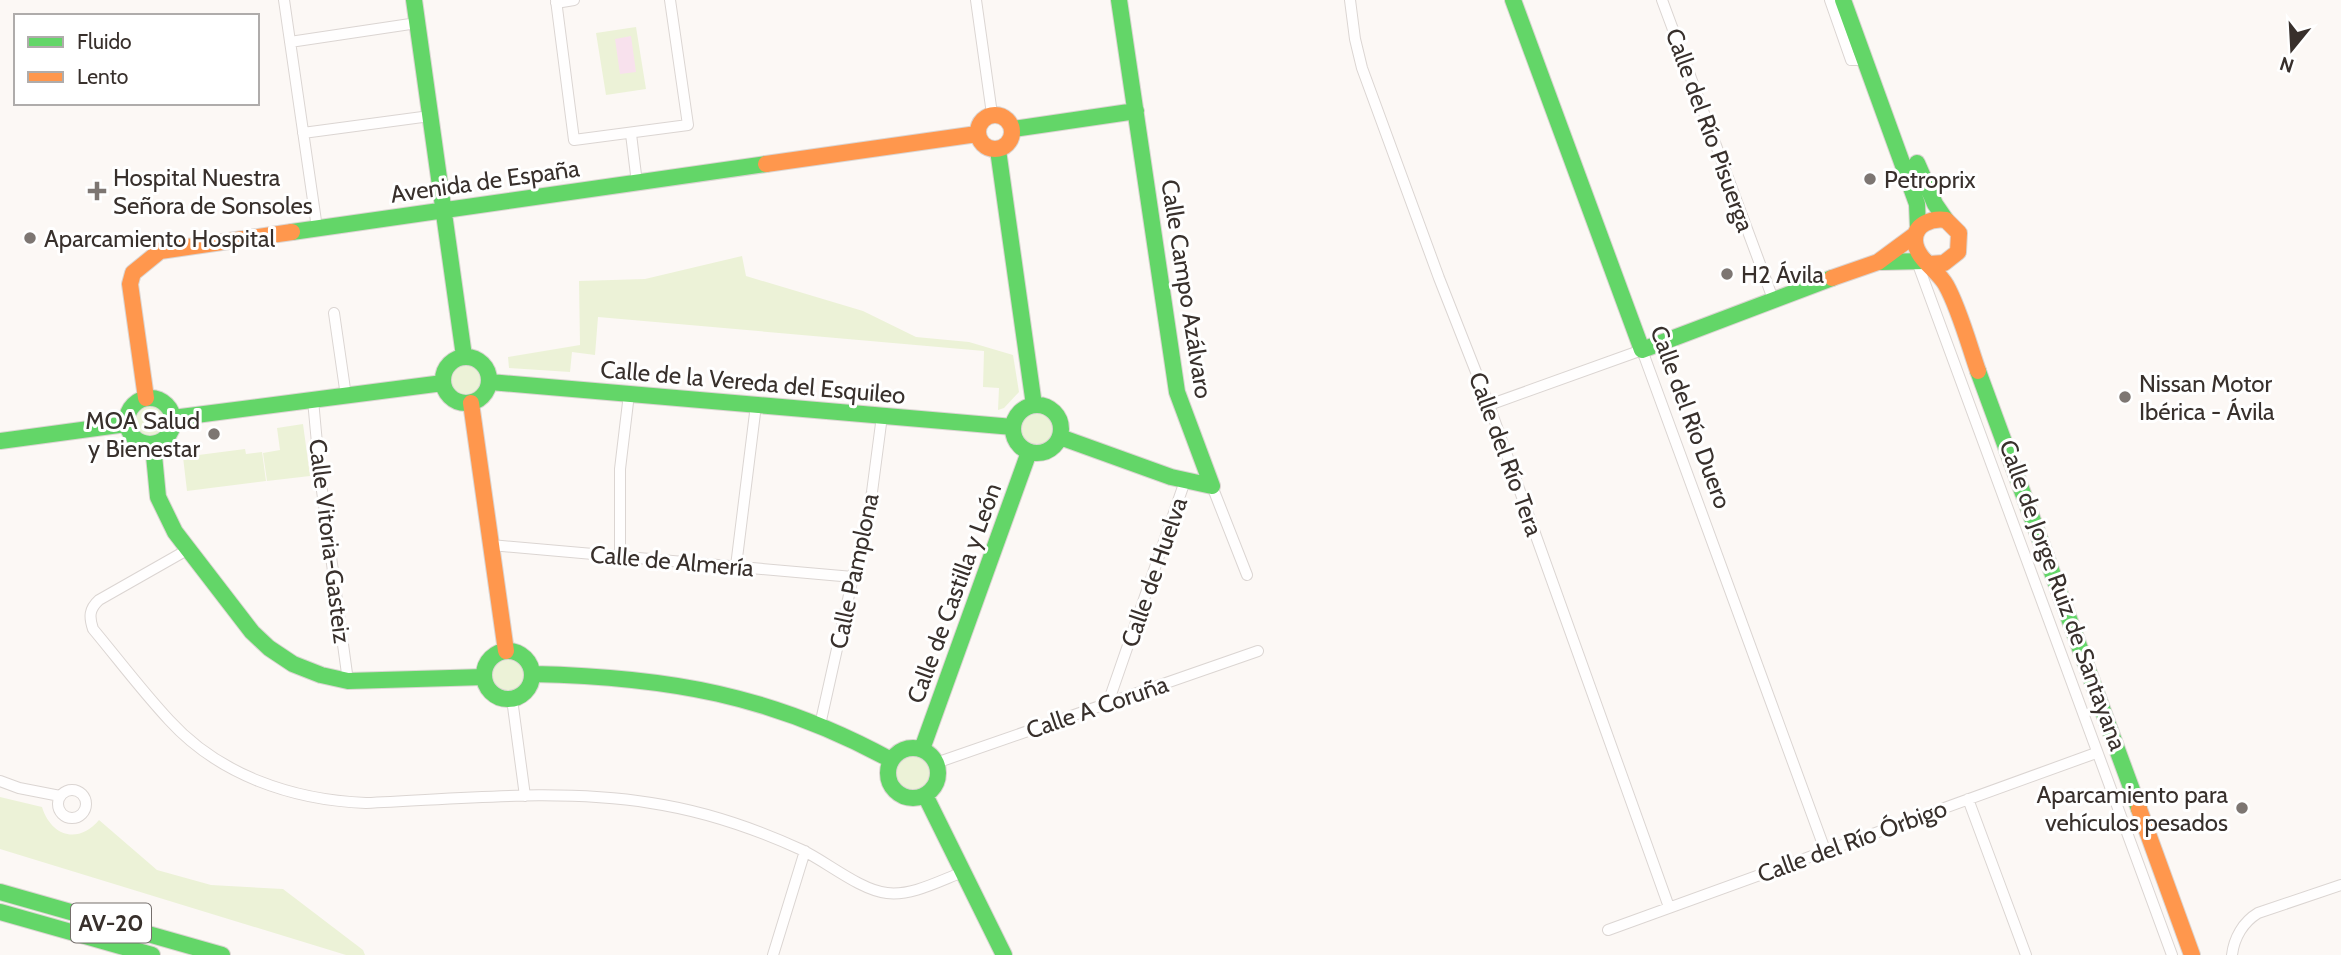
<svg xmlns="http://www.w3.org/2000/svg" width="2341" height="955" font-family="Cabin,sans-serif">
  <rect width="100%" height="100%" fill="#fcf8f5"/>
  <!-- green -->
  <path fill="#ecf2d7" d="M636,27L646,89L606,95L596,33Z
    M742,256L746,276L863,311L916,337L969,342L1013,355L1019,392L1004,408L998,410L999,388L983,387L984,351L598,317L595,355L572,352L570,372L509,368L508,357L580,345L579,281L645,279Z
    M449 380a18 18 0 1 1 36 0a18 18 0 1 1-36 0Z
    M132 421a18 18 0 1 1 36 0a18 18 0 1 1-36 0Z
    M1019 429a18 18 0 1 1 36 0a18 18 0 1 1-36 0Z
    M303,424L310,476L267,481L263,453L280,450L277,428Z
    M245,449L246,454L262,452L266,481L187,491L183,457Z
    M490 676a18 18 0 1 1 36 0a18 18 0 1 1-36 0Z
    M895 773a18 18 0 1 1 36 0a18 18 0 1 1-36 0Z
    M0,797L42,807C51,836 78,845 99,820L157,870L211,885L283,889L363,950L365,955H346L0,849Z"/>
  <!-- water -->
  <path fill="#f8e1ed" d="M631,36L636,72L620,74L615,39Z"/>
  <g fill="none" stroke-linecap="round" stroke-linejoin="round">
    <!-- street casing -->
    <g stroke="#dbd5d2" stroke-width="12">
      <path id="street" d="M284,0L317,228
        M556,0L574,140L688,125L670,0
        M976,0L992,114
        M1350,0L1355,39L1362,68L1439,278L1489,405L1669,907
        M1662,0L1773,299
        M1830,0L1851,60H1865
        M556,3L574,0
        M290,42L417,23
        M303,133L430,116
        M631,134L637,183
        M1916,259L2172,955
        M334,313L346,396
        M313,400L320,476L348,681
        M1489,405L1642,350L1825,850
        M1212,486L1247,575
        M491,545L853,577
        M187,550L99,600C89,609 89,617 93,629C118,659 142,691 169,720C219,775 292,800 366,803C460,799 557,788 651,803C704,811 754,828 802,850C827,862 860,890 887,893C912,896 939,881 963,872
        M620,556V469L629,394
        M736,566L756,405
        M512,699L525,796
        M1108,703L1185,481
        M820,725L872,492L882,416
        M936,763L1258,651
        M0,781L19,788L60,796
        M58 804a14 14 0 1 1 28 0a14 14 0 1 1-28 0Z
        M1968,799L2026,955
        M1608,930L2096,753
        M773,955L805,851
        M2232,955C2234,938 2243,922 2258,913L2341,885"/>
    </g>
    <!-- fast casing -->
    <g stroke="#dbd5d2" stroke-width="18">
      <path id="fast" d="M414,0L464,356
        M1119,0L1177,392L1212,486
        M1513,0L1642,350L1832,278
        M1843,0L1917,204L1918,229
        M1014,129L1136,111
        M998,150L1034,405
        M1917,163L1935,204L1946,220
        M292,232L766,164
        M1881,262L1925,261
        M443 380a23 23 0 1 1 46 0a23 23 0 1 1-46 0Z
        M1978,371L2139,809
        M490,382L1013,427
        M127 421a23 23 0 1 1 46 0a23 23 0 1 1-46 0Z
        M1013 429a24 24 0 1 1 48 0a24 24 0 1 1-48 0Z
        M173,418L443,383
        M1060,437L1171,477L1212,486
        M0,441L126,424
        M153,445L158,497L175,532L252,632L269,648L293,664L321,675L348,681L484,677
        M484 675a24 24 0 1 1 48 0a24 24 0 1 1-48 0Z
        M533,674C668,677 772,695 891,760
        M888 773a25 25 0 1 1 50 0a25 25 0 1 1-50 0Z
        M922,749L1029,452
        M925,795L1004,955
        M0,892L222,955
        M0,912L152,955"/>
    </g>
    <!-- slow casing -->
    <g stroke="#dbd5d2" stroke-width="18">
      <path id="slow" d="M978 132a17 17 0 1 1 34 0a17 17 0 1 1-34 0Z
        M766,164L977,134
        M1930,264L1944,263L1958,252L1959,233L1946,220C1932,218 1914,224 1915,241C1916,259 1938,270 1946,285C1959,308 1969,345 1978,371
        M1832,278L1878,262L1916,234
        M146,398L130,284L133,273L160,251L292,232
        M471,403L506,651
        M2139,809L2192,955"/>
    </g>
    <!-- street -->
    <use href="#street" stroke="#fffefe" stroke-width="10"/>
    <!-- fast -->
    <use href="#fast" stroke="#63d668" stroke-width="16"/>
    <!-- slow -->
    <use href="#slow" stroke="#ff974d" stroke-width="16"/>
  </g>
  <!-- markers -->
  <g fill="#7d7672" stroke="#fff" stroke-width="2.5">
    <circle cx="1870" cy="179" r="7"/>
    <path d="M93.5 180.5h7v7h7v7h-7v7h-7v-7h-7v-7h7z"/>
    <circle cx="30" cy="238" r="7"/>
    <circle cx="1727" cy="274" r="7"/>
    <circle cx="2125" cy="397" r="7"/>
    <circle cx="214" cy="434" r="7"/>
    <circle cx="2242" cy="808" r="7"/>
  </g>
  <g text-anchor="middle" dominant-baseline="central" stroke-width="6" stroke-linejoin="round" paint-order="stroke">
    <!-- shield labels -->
    <rect fill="#fff" stroke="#746e6b" stroke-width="2" x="71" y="903.5" width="80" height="39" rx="5"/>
    <g font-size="23" font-weight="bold" fill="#38302c">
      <text x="111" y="923">AV-20</text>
    </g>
    <!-- street labels -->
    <g font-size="24" fill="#38302c" stroke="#fff">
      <text transform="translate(1710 130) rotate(70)">Calle del Río Pisuerga</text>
      <text transform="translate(485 181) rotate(-8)">Avenida de España</text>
      <text transform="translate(1187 289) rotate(81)">Calle Campo Azálvaro</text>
      <text transform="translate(753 382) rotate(5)">Calle de la Vereda del Esquileo</text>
      <text transform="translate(1691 417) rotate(70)">Calle del Río Duero</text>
      <text transform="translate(1506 454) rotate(70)">Calle del Río Tera</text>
      <text transform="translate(330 541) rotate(83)">Calle Vitoria-Gasteiz</text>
      <text transform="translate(672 561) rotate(5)">Calle de Almería</text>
      <text transform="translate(854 571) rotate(-78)">Calle Pamplona</text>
      <text transform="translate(1154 572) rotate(-71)">Calle de Huelva</text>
      <text transform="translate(954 593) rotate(-70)">Calle de Castilla y León</text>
      <text transform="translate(2063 595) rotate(70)">Calle de Jorge Ruiz de Santayana</text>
      <text transform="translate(1097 707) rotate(-19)">Calle A Coruña</text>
      <text transform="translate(1852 841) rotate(-20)">Calle del Río Órbigo</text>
    </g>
    <!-- poi labels -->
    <g font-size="24" fill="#38302c" stroke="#fff" text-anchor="start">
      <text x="113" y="177">Hospital Nuestra<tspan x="113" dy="28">Señora de Sonsoles</tspan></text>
      <text x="1884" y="179">Petroprix</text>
      <text x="44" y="238">Aparcamiento Hospital</text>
      <text x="1741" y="274">H2 Ávila</text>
      <text x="2139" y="383">Nissan Motor<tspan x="2139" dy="28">Ibérica - Ávila</tspan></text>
      <text x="200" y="420" text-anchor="end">MOA Salud<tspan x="200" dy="28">y Bienestar</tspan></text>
      <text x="2228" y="794" text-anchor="end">Aparcamiento para<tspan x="2228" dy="28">vehículos pesados</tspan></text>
    </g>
  </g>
  <!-- legend -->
  <rect x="14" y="14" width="245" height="91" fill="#ffffff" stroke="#afacab" stroke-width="2"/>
  <rect x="28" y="37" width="35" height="10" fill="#63d668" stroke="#afacab" stroke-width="2"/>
  <text x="77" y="49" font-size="21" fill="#38302c">Fluido</text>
  <rect x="28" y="72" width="35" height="10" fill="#ff974d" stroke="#afacab" stroke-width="2"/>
  <text x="77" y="84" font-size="21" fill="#38302c">Lento</text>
  <!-- north arrow -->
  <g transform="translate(2292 49) rotate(198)" stroke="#ffffff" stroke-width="5" paint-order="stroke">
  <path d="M0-5L12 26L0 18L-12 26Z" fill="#38302c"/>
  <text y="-10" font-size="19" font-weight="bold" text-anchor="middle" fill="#38302c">N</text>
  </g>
</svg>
